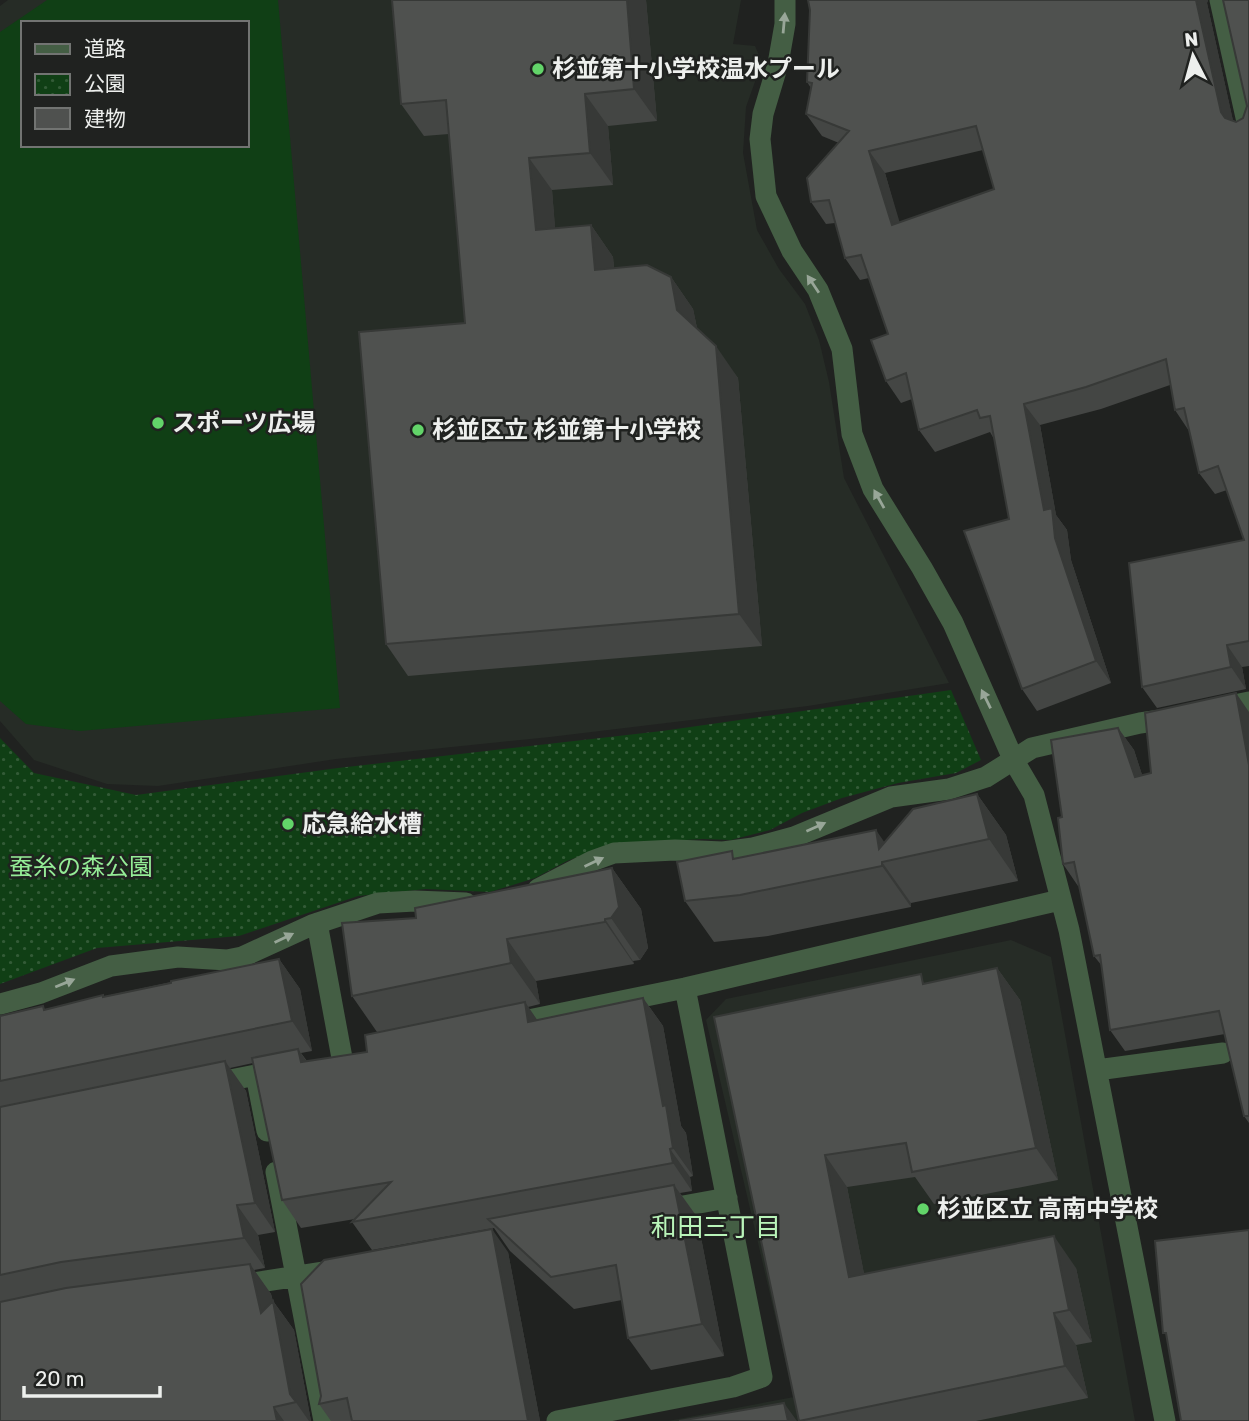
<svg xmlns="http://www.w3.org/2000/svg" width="1249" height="1421" font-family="Rubik,'Noto Sans JP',sans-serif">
  <defs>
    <pattern id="park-dots" width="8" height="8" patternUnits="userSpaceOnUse" patternTransform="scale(1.75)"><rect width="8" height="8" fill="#103f15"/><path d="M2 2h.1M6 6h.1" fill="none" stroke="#335b37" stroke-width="1.8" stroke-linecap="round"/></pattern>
  </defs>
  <rect width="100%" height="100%" fill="#202220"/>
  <!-- built -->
  <path fill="#262c26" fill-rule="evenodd" d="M8,0H741L733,44L755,46L762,62L746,107L743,153L757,230L779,269L805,304L819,340L829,382L844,478L949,683L808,706L550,737L336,759L158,786L107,784L34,760L0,721V6ZM23,23H247V145H23Z
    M1011,940L1051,957L1135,1421H668L794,1397L706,1020L726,999Z"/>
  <!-- park -->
  <path fill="url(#park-dots)" d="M951,690L981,760L956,773L898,783L842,798L802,813L770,830L731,840L703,839L612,844L567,861L535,878L490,892L426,889L358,896L239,936L97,948L0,984V738L34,773L136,795L338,768L662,731Z"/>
  <!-- pitch -->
  <path fill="#103f15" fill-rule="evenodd" d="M47,0H278L340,708L80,731L26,724L0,701V32ZM23,23H247V145H23Z"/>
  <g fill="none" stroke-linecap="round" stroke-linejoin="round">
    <!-- minor -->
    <path stroke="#445e44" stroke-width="21" d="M785,0V24L778,64L763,114L760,139L766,196L792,251L818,290L842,349L852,434L873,489L922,568L953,623L1014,761L1034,795L1069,930L1165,1421
      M1220,0L1249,131
      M1215,709L1249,702
      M538,889L592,861L614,853L675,850L723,852L753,848L794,837L891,797L949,789L986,777L1032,748L1140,723L1174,718
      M317,923L342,1058
      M0,1004L41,993L111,966L178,957L227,960L242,957L312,925L378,903L415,901L466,903
      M509,1024L685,988L1060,900
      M1097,1070L1223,1053
      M256,1075L267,1131
      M210,1084L281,1070
      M276,1172L324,1421
      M661,1210L727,1198
      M233,1286L337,1270
      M557,1421L733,1387L762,1377L685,988"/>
  </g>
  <!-- wall -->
  <path fill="#444644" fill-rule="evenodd" d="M646,0L657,121L608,126L613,185L552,190L555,229L591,225L613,257L614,268L671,277L693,309L697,328L738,378L762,646L408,676L386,644L465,323L449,134L424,136L401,104Z
    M808,0H1208L1207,3L1233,121L1236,122L1243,118L1247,106L1249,0V666L1242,667L1246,689L1157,708L1142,687L1244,540L1227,490L1215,494L1199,473L1189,431L1175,410L1170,385L1101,409L1040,425L1056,515L1067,530L1071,560L1111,683L1037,711L1022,689L1009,519L994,439L990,432L935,452L919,430L912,399L901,403L886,381L888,334L869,278L860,280L845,258L835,223L826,224L811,202L839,143L822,136L806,114L811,88L807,82L810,10ZM983,150L994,189L899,223L885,173Z
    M1249,712V1123L1244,1116L1225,1034L1125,1051L1110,1030L1102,966L1094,956L1079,886H1078L1063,864L1062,817L1118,728L1134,750L1142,775L1151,773Z
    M977,794L1006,835L1018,881L911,903V907L768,936L714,942L685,901L737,858L885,843Z
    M612,868L641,909L648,948L640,960L633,961L634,964L536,981L540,1004L528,1007L537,1020L643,998L663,1026L681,1126L686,1133L693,1176L690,1177L692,1191L680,1193L697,1217L724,1356L651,1370L628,1338L622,1300L574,1309L510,1251L494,1228L372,1250L352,1222L355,1219L301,1228L282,1200L253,1063L230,1068L246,1091L275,1232L258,1235L265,1268L254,1270L271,1294L273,1301L294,1330L311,1421H0V1016L45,1009L279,959L300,989L312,1051L301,1053L307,1061L367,1052L377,1032L352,996L416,918Z
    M997,968L1020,1000L1058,1180L934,1204L915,1177L847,1187L864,1274L1076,1268L1092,1342L1076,1345L1088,1398L976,1421H799L714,1017L927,983Z
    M508,1252L540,1421H331L319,1404Z"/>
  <!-- shaded-wall -->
  <path fill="#373937" d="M627,0H646L657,121L634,89Z
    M1196,0H1208L1207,3L1236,134L1221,112Z
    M585,94L608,126L613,185L590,153Z
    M869,151L885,173L907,247L892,225Z
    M529,158L552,190L558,262L536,230Z
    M591,225L613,257L617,302L595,270Z
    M671,277L693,309L700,342L677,310Z
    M716,346L738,378L762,646L739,614Z
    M1024,404L1040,425L1056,515L1067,530L1071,560L1111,683L1096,661L1044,510Z
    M1227,645L1242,667L1246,689L1231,667Z
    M1236,693L1249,712V765Z
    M1118,728L1134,750L1150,799L1135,777Z
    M977,794L1006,835L1018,881L989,839Z
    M876,830L896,859L879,849Z
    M882,862L911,903V907L882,866Z
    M612,868L641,909L648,948L640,960L611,918Z
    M605,919L633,961L634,964L605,922Z
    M507,939L536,981L540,1004L511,963Z
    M279,959L300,989L312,1051L292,1021Z
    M997,968L1020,1000L1058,1180L1036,1148Z
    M643,998L663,1026L681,1126L686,1133L693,1176L673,1148L663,1106Z
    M525,1002L544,1030L528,1022Z
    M298,1049L317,1077L301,1062Z
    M225,1061L246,1091L275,1232L255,1203Z
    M670,1149L690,1177L692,1191L673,1163Z
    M825,1155L847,1187L871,1309L849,1277Z
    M674,1185L697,1217L724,1356L702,1324Z
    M237,1205L258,1235L265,1268L244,1238Z
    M492,1229L508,1252L540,1421H528Z
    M1054,1236L1076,1268L1092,1342L1069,1310Z
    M250,1264L271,1294L279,1329L273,1301L294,1330L311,1421H309L290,1394L261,1313Z
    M1054,1313L1076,1345L1088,1398L1065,1366Z
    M784,1403L797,1421H788Z
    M274,1407L284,1421H277Z"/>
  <!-- building -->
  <path fill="#4f514f" stroke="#373937" stroke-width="2" fill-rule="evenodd" d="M392,0H627L634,89L585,94L590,153L529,158L536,230L591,225L595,270L647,265L671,277L677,310L716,346L739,614L386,644L359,332L465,323L446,100L401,104Z
    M808,0H1196L1221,112L1225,118L1236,122L1243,118L1247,106L1223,0H1249V641L1227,645L1231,667L1142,687L1129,563L1244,540L1218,466L1199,473L1184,408L1175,410L1166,359L1086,387L1024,404L1044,510L1052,508L1055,538L1096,661L1022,689L964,531L1009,519L990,416L980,418L977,410L919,430L906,373L886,381L871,340L888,334L861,255L845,258L829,200L811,202L807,178L849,131L806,114L812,83L807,82L810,10ZM976,126L994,189L892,225L869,151Z
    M1236,693L1249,765V1116H1244L1219,1011L1110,1030L1100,955L1094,956L1074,862L1063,864L1058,818L1062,817L1051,740L1118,728L1135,777L1151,773L1145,713Z
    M977,794L989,839L882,862V866L740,895L685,901L677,862L732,851L733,859L876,830L879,849L913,809Z
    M612,868L619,907L611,918L605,919V922L507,939L511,963L352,996L342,923L416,918L415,908Z
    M279,959L292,1021L0,1081V1016L43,1006L44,1010L103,995V997L171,983V981Z
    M997,968L1036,1148L912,1172L906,1143L825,1155L849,1277L1054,1236L1069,1310L1054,1313L1065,1366L799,1421L714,1017L921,974L923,984Z
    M643,998L663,1106L666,1105L673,1148L670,1149L673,1163L352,1222L391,1182L282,1200L252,1058L298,1049L301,1062L367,1052L365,1035L525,1002L528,1022Z
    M225,1061L255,1203L237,1205L244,1238L61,1262L0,1275V1107Z
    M674,1185L702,1324L628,1338L616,1265L551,1277L488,1219Z
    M492,1229L528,1421H352L347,1398L319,1404L321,1396L301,1284L324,1260Z
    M1249,1230V1421H1181L1166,1333H1163L1155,1241Z
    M250,1264L261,1313L273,1301L290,1394L296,1402L274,1407L277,1421H0V1302L66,1288Z
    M784,1403L788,1421H679Z"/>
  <!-- one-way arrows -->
  <defs><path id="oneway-solid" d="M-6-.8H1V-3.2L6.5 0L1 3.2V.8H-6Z" transform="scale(1.75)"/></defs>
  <g fill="#98a698">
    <use href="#oneway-solid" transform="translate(784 23) rotate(-85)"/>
    <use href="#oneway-solid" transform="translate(813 284) rotate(-124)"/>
    <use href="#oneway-solid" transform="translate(879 499) rotate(-119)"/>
    <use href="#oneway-solid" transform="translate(986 699) rotate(-116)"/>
    <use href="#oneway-solid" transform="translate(816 827) rotate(-24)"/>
    <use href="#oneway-solid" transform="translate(594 862) rotate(-25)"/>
    <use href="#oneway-solid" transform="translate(284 938) rotate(-26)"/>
    <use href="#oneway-solid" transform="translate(65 983) rotate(-22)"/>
  </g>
  <!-- markers -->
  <g fill="#62d469" stroke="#202220" stroke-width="2.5">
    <circle cx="538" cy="69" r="7"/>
    <circle cx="158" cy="423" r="7"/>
    <circle cx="418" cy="430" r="7"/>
    <circle cx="288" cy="824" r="7"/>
    <circle cx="923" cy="1209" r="7"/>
  </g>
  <g text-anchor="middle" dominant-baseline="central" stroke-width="5" stroke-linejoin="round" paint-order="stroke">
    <!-- poi labels -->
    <g font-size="24" font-weight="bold" fill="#edefed" stroke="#202220" text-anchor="start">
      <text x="552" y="69">杉並第十小学校温水プール</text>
      <text x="172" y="423">スポーツ広場</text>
      <text x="432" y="430">杉並区立 杉並第十小学校</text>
      <text x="302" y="824">応急給水槽</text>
      <text x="937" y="1209">杉並区立 高南中学校</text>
    </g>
    <!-- park labels -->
    <g font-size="24" fill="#94ec96" stroke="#202220">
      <text x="81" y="867">蚕糸の森公園</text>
    </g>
    <!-- neighbourhood labels -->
    <g font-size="26" fill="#b9f4b9" stroke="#202220">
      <text x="716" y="1227">和田三丁目</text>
    </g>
  </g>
  <!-- legend -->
  <rect x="21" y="21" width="228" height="126" fill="#202220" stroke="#727472" stroke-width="2"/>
  <rect x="35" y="44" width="35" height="10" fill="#445e44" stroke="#727472" stroke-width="2"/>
  <text x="84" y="56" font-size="21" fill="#edefed">道路</text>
  <rect x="35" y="74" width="35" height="21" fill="url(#park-dots)" stroke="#727472" stroke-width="2"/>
  <text x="84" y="91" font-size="21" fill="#edefed">公園</text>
  <rect x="35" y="108" width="35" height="21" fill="#4f514f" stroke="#727472" stroke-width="2"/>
  <text x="84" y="126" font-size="21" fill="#edefed">建物</text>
  <!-- north arrow -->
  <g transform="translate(1193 56) rotate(354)" stroke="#202220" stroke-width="5" paint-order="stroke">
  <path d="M0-5L12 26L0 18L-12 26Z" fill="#edefed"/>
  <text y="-10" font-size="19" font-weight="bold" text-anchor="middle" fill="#edefed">N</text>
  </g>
  <!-- scale -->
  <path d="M24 1386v10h136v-10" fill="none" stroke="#edefed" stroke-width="3.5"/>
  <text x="35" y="1386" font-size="21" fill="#edefed" stroke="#202220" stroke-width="5" paint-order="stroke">20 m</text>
</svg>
